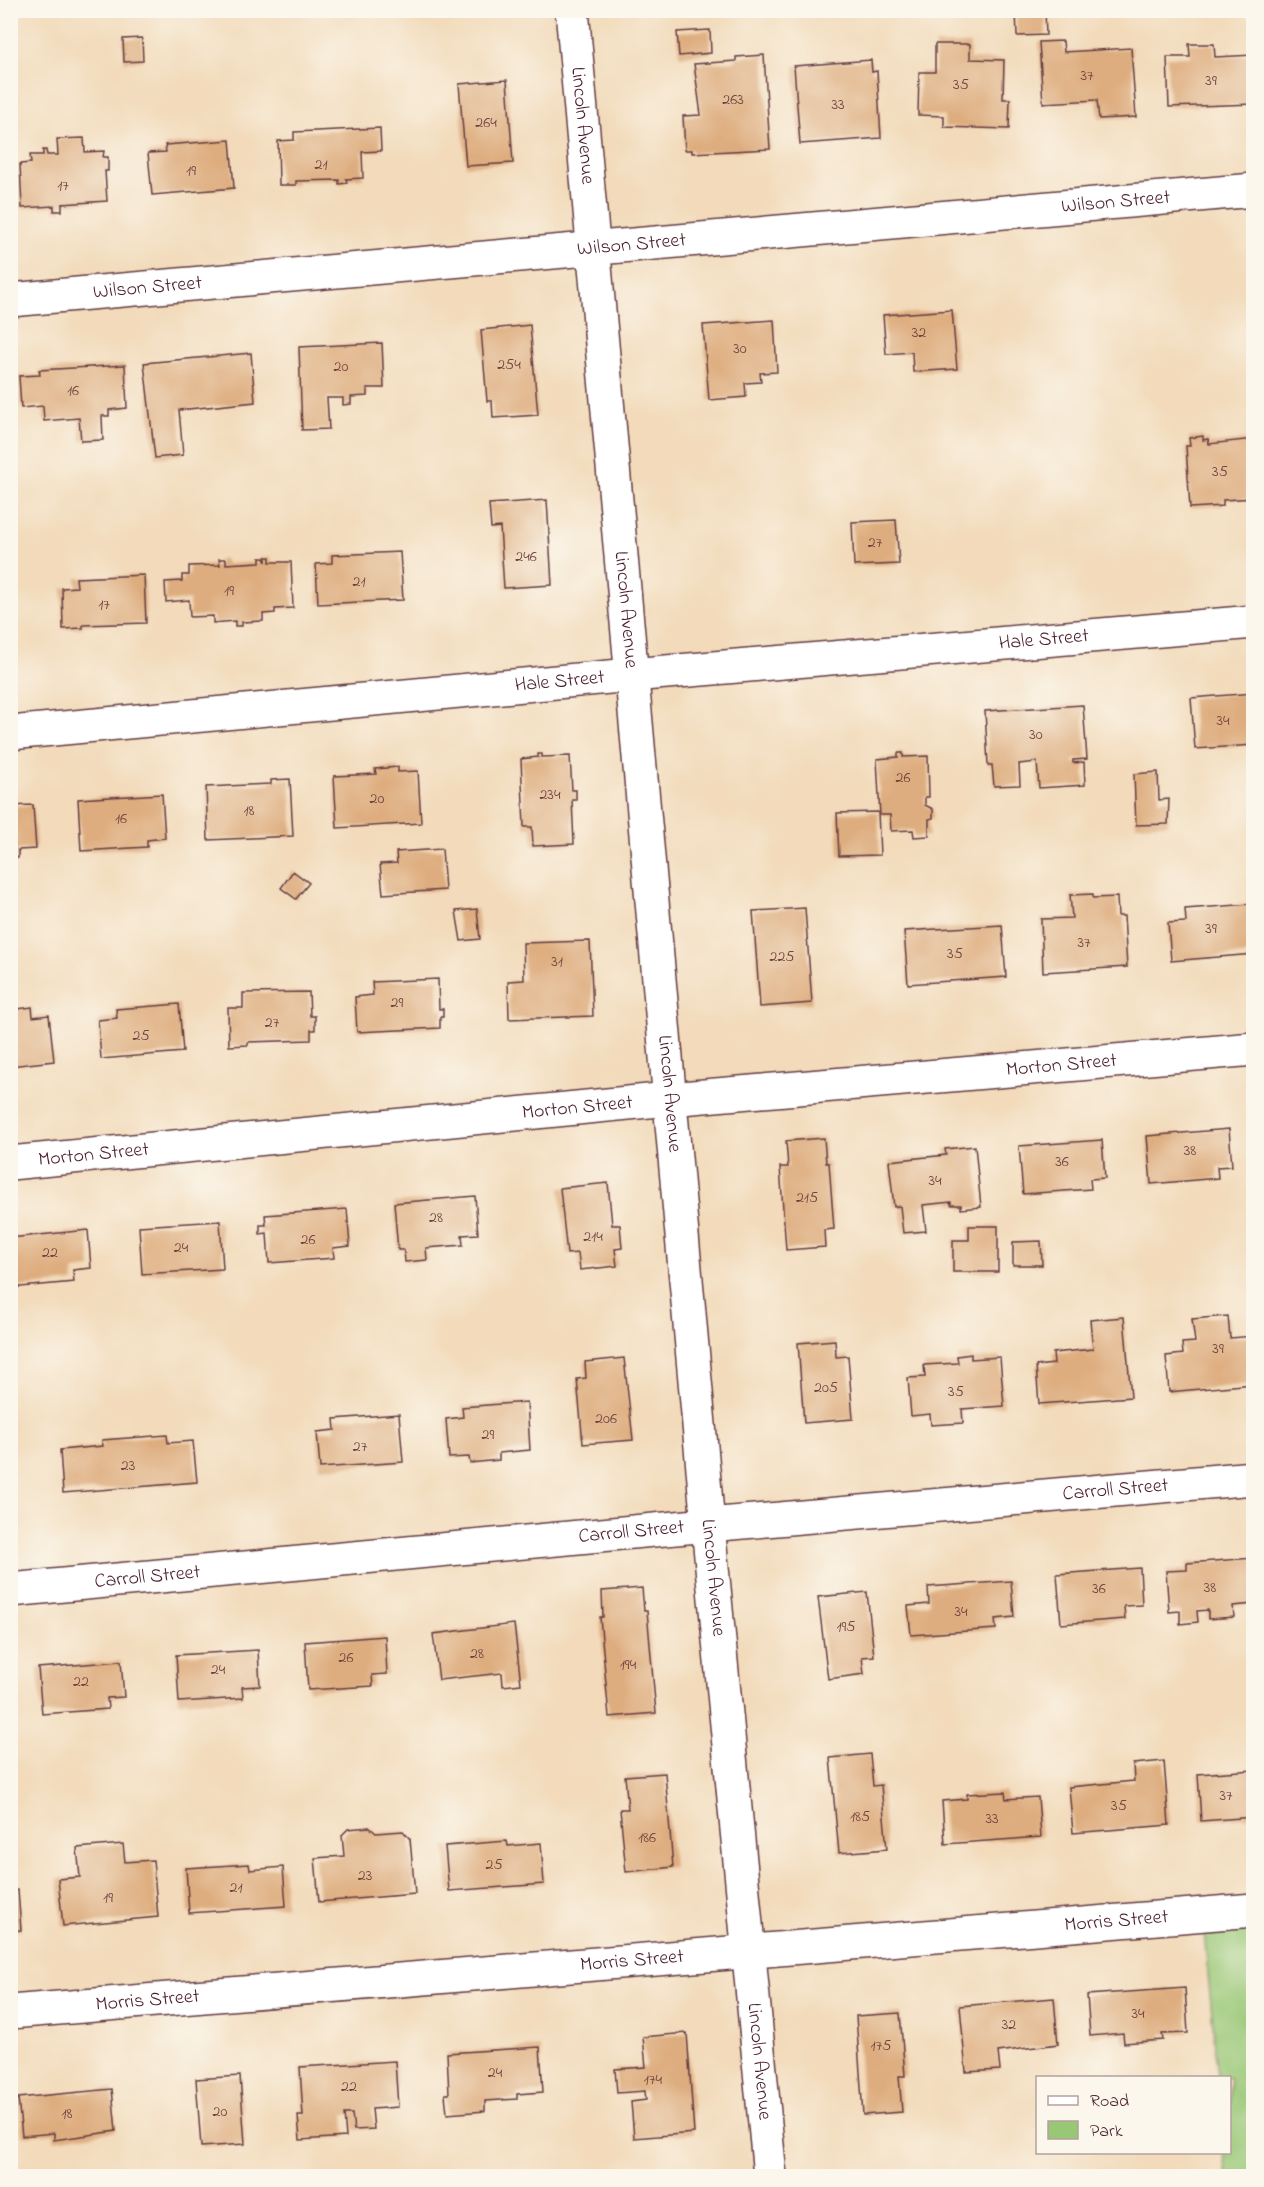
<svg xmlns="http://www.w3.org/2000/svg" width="1264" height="2187" font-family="'Indie Flower',sans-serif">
  <rect width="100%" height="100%" fill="#fbf7ec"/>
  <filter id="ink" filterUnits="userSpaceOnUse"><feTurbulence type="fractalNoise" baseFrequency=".0167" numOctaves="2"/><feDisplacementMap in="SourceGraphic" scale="12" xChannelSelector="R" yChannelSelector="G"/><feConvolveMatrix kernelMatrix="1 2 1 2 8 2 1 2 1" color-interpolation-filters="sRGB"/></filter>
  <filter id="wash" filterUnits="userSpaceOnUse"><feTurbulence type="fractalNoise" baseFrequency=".008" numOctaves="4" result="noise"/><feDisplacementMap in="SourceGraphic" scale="24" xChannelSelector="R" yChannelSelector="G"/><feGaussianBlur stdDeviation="1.35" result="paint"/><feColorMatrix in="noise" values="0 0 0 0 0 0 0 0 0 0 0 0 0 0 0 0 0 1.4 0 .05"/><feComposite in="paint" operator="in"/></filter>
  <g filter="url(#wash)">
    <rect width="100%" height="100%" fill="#f2daba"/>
    <!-- green -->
    <path fill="#98c776" stroke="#717350" stroke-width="1.5" d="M1253,1928V2176H1227L1224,2153L1230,2152V2078L1218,2077L1204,1932Z"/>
    <g id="blocks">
      <!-- building -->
      <path fill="#dead7f" d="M1016,10H1045L1046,35L1017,36Z
        M710,30L711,53L679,56L677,32Z
        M142,38L143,61L124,62L123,39Z
        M1063,41L1064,52L1131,48L1136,117L1099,119L1097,100L1043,103L1039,42Z
        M935,44H970V59L1004,60L1003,99H1010L1009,129L944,127V116L918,115L919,72H935Z
        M1189,44H1214L1215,57L1254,55V104L1169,107L1167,57H1190Z
        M764,55L770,149L692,153V150H685L683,116L701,115L694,64L736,61V57Z
        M871,60L872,72L877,71L881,138L800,144L794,66Z
        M507,80L513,163L466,166L459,84Z
        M380,128L381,151L362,152L363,178L346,179L347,183L339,184V180L296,181V185H279L278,141L294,140V132Z
        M84,138L85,152L104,151L103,157H108V171H105L107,201L62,204V211H54V206L22,208L20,164L31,163L30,155H43V150H46L47,155H58L57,139Z
        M230,140L234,188L152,195L148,153L166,152L165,145Z
        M952,310L957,369L913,372L912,352L886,354L883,315Z
        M774,320L777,372L760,373L761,382L745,383L746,397L709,400L703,325Z
        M530,325L538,415L493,418L492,401H487L481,330Z
        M382,343L384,388H367V396L351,397V404L343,405V398H327L329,429L302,430L299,347Z
        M251,353L255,402L179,410L183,455L155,458L144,363Z
        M125,365L127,408L109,410V416H102L103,440L81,441L79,418L44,421L43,406L21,408L19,376L40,375L39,370Z
        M1203,436V440L1208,439L1209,444L1254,439V498L1223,500V506L1190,508L1186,446H1190L1189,438Z
        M547,500L552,585L504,588L500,527L491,528L489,504Z
        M896,520L899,564L854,566L852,522Z
        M400,552L403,600L318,604L316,564L332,563V555Z
        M266,557H270V562H291L293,608L275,609V613L263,614V621L242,622V626H235V621L213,623V616L190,617L189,600L166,602L165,582L182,581V575H189V566L220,565L219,559H226V564L260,562V558H264L266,562Z
        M144,575L146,623L83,625V628L63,629L62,588L77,587L76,578Z
        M10,586H14L17,632L10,633Z
        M1254,693V745L1195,749L1191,698Z
        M1083,705L1087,759L1073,760V763L1084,762L1085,785L1039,788L1037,762L1019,764L1020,785L994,786L992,765H988L985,711Z
        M898,753H903V757L928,756L929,797H925V805L933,809V818L929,819V836L914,837L913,830L891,831L890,815H880L877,759L898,757Z
        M538,754H542V757L570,756L572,790H576V800H572L574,844L533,846L532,827H524L521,759L538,757Z
        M398,767V772L418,771L421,823L337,828L334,776L376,774L375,769Z
        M1158,772L1159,800L1169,799L1168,824L1136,825L1134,774Z
        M290,779L293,836L208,840L206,787L271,784V780Z
        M162,794L165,838L147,840V847L81,851L78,799Z
        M33,805L36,849L18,850V858H10V806Z
        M878,812L880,855L839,856L837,813Z
        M442,849L445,890L383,894L380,864L397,863L396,852Z
        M293,871L309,883L296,899L281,888Z
        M1093,894V898L1117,897L1118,916H1124L1127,967L1043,972L1041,919L1072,918L1070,895Z
        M1251,904L1254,954L1171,961L1168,923L1186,922L1185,909Z
        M805,908L812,1003L760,1007L753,911Z
        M477,909L480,939L461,941L456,911Z
        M1002,925L1006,977L908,984L904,931Z
        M590,941L593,1016L509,1019L508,981L524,980L523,943Z
        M438,979L439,1009H443V1017H440V1028L357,1032L355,997L373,995L372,982Z
        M309,992L310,1016H315V1030H311V1040L248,1042V1045L229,1046L228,1008H243V993Z
        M179,1004L183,1052L101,1059L98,1020L117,1018L116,1009Z
        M32,1007L33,1017L49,1015L54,1061L10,1066V1010Z
        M1229,1129L1232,1166L1217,1167L1218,1178L1151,1184L1147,1136Z
        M824,1138L826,1163H829L834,1229L824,1230L825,1247L786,1250L780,1167H788L786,1141Z
        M1102,1140L1105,1178L1090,1179L1091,1189L1023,1194L1019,1146Z
        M975,1146L981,1207L961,1209V1205H951V1202L923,1205L926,1231L903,1233L900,1206L894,1207L889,1161L946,1155L945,1149Z
        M608,1183L612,1225H620L622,1248L615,1249L617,1266L580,1270L578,1253L567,1254L560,1188Z
        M475,1196L478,1234L462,1235L463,1245L426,1248L427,1260L405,1262L404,1250H398L394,1203Z
        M347,1209L350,1246L333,1248L334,1258L269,1263L267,1233L260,1234V1225H266L265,1215Z
        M220,1221L223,1269L142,1274L139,1226Z
        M969,1226H998V1272H953V1240H969Z
        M88,1230L91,1268L73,1270L74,1282L10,1288V1238Z
        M1041,1241L1042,1265H1013V1242Z
        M1228,1316L1230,1338L1254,1336L1253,1384L1169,1392L1166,1356L1183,1354L1182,1343L1195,1342L1192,1319Z
        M1124,1317L1131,1397L1039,1404L1036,1366L1054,1364L1053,1353L1093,1349L1090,1320Z
        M835,1340L836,1357L848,1356L853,1419L804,1423L798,1343Z
        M971,1354V1359L1000,1357L1004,1406L962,1409L963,1423L931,1425L930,1414L911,1416L908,1378L925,1377L924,1365L958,1363L957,1356Z
        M624,1358L633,1440L583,1444L577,1379L586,1378L585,1362Z
        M527,1402L530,1450L499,1453V1460L470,1463L469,1457L449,1458L446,1419L463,1417L462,1407Z
        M399,1414L403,1462L320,1468L317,1432L335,1430L334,1419Z
        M167,1435L168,1443L193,1441L197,1482L63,1493L60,1450L103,1446L102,1440Z
        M1254,1558V1604L1233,1606L1234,1617L1208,1619V1610L1197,1611L1198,1622L1180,1624V1611L1169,1612L1166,1571L1187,1570V1563Z
        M1140,1568L1142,1605L1124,1606L1125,1619L1061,1624L1057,1574Z
        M1011,1581L1014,1617L995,1619L996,1629L911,1635L908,1606L929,1604L928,1587Z
        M642,1588L644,1611H647L656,1713L609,1717L600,1617H603L602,1591Z
        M867,1592L874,1656L862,1657L864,1674L828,1679L818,1597Z
        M514,1624L521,1684L503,1686L502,1673L439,1680L433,1634Z
        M385,1636L387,1674L372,1675L373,1686L308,1690L305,1642Z
        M258,1650L260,1686L242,1687L243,1698L179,1702L176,1655Z
        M121,1661L124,1697L107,1698L108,1709L42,1714L38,1668Z
        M870,1754L873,1786L881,1785L887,1849L839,1853L830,1758Z
        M1164,1761L1169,1825L1073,1833L1069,1787L1134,1781L1133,1764Z
        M1254,1770V1817L1201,1821L1198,1774Z
        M665,1773L673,1867L626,1872L620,1809H628L625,1776Z
        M1005,1792L1006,1799L1038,1797L1041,1837L945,1844L942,1801L967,1799V1794Z
        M369,1827L376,1833L403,1831L410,1839L415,1894L319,1902L315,1858L344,1856L342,1835L348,1829Z
        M507,1841L508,1846L541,1843L544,1884L449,1891L445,1846Z
        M123,1844L125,1862L153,1860L158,1917L63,1926L58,1879L80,1877L77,1848Z
        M249,1864L250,1870L283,1867L286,1906L189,1913L186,1868Z
        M18,1890L21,1930L10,1931V1891Z
        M1185,1988L1188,2033L1162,2034L1163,2040L1124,2043L1123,2033L1090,2036L1087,1995Z
        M1054,1998L1058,2044L998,2052L1000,2070L966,2072L960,2006Z
        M900,2013L905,2076H899L902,2112L863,2115L856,2016Z
        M687,2033L694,2133L634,2138L631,2102L646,2100L645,2091L617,2093L615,2069L646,2067L643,2037Z
        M540,2047L543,2092L517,2094V2099L485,2101V2111L447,2114L445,2094H449L447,2053Z
        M395,2061L398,2107L372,2109L374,2129L354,2130L352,2114H344L346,2137L300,2140L298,2116H303L300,2067Z
        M240,2076L245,2144L201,2147L196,2079Z
        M112,2089L116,2131L54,2140V2133L22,2136L18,2098Z"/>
    </g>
  </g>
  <g filter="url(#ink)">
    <use href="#blocks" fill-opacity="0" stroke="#633b40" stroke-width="1.5"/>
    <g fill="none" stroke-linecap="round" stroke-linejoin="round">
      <!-- street casing -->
      <g stroke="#633b40" stroke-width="36">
        <g id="street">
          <path id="s1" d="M572,10L708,1525L770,2176"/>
          <path id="s2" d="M10,300L1254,190"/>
          <path id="s3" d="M10,733L631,675L1254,622"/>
          <path id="s4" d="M10,1163L669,1099L1254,1049"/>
          <path id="s5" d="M10,1590L708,1525L1254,1478"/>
          <path id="s6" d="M10,2012L1254,1910"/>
        </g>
      </g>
      <!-- street -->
      <use href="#street" stroke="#fff" stroke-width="33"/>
    </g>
  </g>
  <g text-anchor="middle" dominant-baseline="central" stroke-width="6" stroke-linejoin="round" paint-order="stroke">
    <!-- number labels -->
    <g font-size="16" fill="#6f4240">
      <text x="1087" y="76">37</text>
      <text x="1211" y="81">39</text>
      <text x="961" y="85">35</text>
      <text x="733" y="100">263</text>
      <text x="838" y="105">33</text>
      <text x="486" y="123">264</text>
      <text x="321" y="165">21</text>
      <text x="191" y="171">19</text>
      <text x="63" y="186">17</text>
      <text x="919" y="333">32</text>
      <text x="740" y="349">30</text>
      <text x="509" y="365">254</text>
      <text x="341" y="367">20</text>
      <text x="73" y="391">16</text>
      <text x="1220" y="472">35</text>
      <text x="875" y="543">27</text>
      <text x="526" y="557">246</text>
      <text x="359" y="582">21</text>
      <text x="229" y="591">19</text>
      <text x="104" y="605">17</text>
      <text x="1223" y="721">34</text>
      <text x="1036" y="735">30</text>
      <text x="903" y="778">26</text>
      <text x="550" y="795">234</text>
      <text x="377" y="799">20</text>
      <text x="249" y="811">18</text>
      <text x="121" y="819">16</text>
      <text x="1211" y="929">39</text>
      <text x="1084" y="943">37</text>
      <text x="955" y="954">35</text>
      <text x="782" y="957">225</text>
      <text x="557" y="962">31</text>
      <text x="397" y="1003">29</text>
      <text x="272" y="1023">27</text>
      <text x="141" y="1036">25</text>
      <text x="1190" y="1151">38</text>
      <text x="1062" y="1162">36</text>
      <text x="935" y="1181">34</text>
      <text x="807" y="1198">215</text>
      <text x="436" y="1218">28</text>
      <text x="593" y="1237">214</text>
      <text x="308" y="1240">26</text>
      <text x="181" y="1248">24</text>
      <text x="50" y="1253">22</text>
      <text x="1218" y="1349">39</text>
      <text x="826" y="1388">205</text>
      <text x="956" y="1392">35</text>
      <text x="606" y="1419">206</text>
      <text x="488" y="1435">29</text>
      <text x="360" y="1447">27</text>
      <text x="128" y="1466">23</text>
      <text x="1210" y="1588">38</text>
      <text x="1099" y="1589">36</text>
      <text x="961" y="1612">34</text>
      <text x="846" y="1627">195</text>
      <text x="477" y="1654">28</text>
      <text x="346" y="1658">26</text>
      <text x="628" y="1665">194</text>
      <text x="218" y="1670">24</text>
      <text x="81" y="1682">22</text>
      <text x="1226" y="1796">37</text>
      <text x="1119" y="1806">35</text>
      <text x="860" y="1817">185</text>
      <text x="992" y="1819">33</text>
      <text x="647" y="1838">186</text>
      <text x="494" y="1865">25</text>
      <text x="365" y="1876">23</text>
      <text x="236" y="1888">21</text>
      <text x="108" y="1898">19</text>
      <text x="1138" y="2014">34</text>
      <text x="1009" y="2025">32</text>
      <text x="881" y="2046">175</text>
      <text x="495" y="2073">24</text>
      <text x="653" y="2080">174</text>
      <text x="349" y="2087">22</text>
      <text x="220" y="2112">20</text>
      <text x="67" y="2114">18</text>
    </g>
    <!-- street labels -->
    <g font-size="20" fill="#4a1f2b" stroke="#fbf7ec">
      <text stroke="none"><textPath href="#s1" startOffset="116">Lincoln Avenue</textPath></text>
      <text stroke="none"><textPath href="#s2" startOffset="1110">Wilson Street</textPath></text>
      <text stroke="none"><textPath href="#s2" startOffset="624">Wilson Street</textPath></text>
      <text stroke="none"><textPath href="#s2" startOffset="138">Wilson Street</textPath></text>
      <text stroke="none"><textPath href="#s1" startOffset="602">Lincoln Avenue</textPath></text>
      <text stroke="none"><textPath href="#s3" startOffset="1038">Hale Street</textPath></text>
      <text stroke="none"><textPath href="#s3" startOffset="552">Hale Street</textPath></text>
      <text stroke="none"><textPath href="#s4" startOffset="1056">Morton Street</textPath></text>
      <text stroke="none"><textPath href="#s1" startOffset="1088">Lincoln Avenue</textPath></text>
      <text stroke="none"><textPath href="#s4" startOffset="570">Morton Street</textPath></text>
      <text stroke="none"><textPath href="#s4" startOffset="84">Morton Street</textPath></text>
      <text stroke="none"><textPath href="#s5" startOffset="1110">Carroll Street</textPath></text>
      <text stroke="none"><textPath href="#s5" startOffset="624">Carroll Street</textPath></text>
      <text stroke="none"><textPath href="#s5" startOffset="138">Carroll Street</textPath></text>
      <text stroke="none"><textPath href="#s1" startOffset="1574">Lincoln Avenue</textPath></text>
      <text stroke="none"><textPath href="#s6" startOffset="1110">Morris Street</textPath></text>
      <text stroke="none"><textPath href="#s6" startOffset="624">Morris Street</textPath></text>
      <text stroke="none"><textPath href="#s6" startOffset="138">Morris Street</textPath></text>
      <text stroke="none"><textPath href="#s1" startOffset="2060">Lincoln Avenue</textPath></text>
    </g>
  </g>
  <!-- margin -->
  <rect width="1264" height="2187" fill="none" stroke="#fbf7ec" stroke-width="36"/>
  <!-- legend -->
  <rect x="1036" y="2076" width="195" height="78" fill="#fbf7ec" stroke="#b4a19f" stroke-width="1.5"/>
  <rect x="1048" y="2096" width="30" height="9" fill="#ffffff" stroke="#b4a19f" stroke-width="1.5"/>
  <text x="1090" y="2106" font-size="18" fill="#4a1f2b">Road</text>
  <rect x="1048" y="2121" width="30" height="18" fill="#98c776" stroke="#b4a19f" stroke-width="1.5"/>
  <text x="1090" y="2136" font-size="18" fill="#4a1f2b">Park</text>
</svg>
